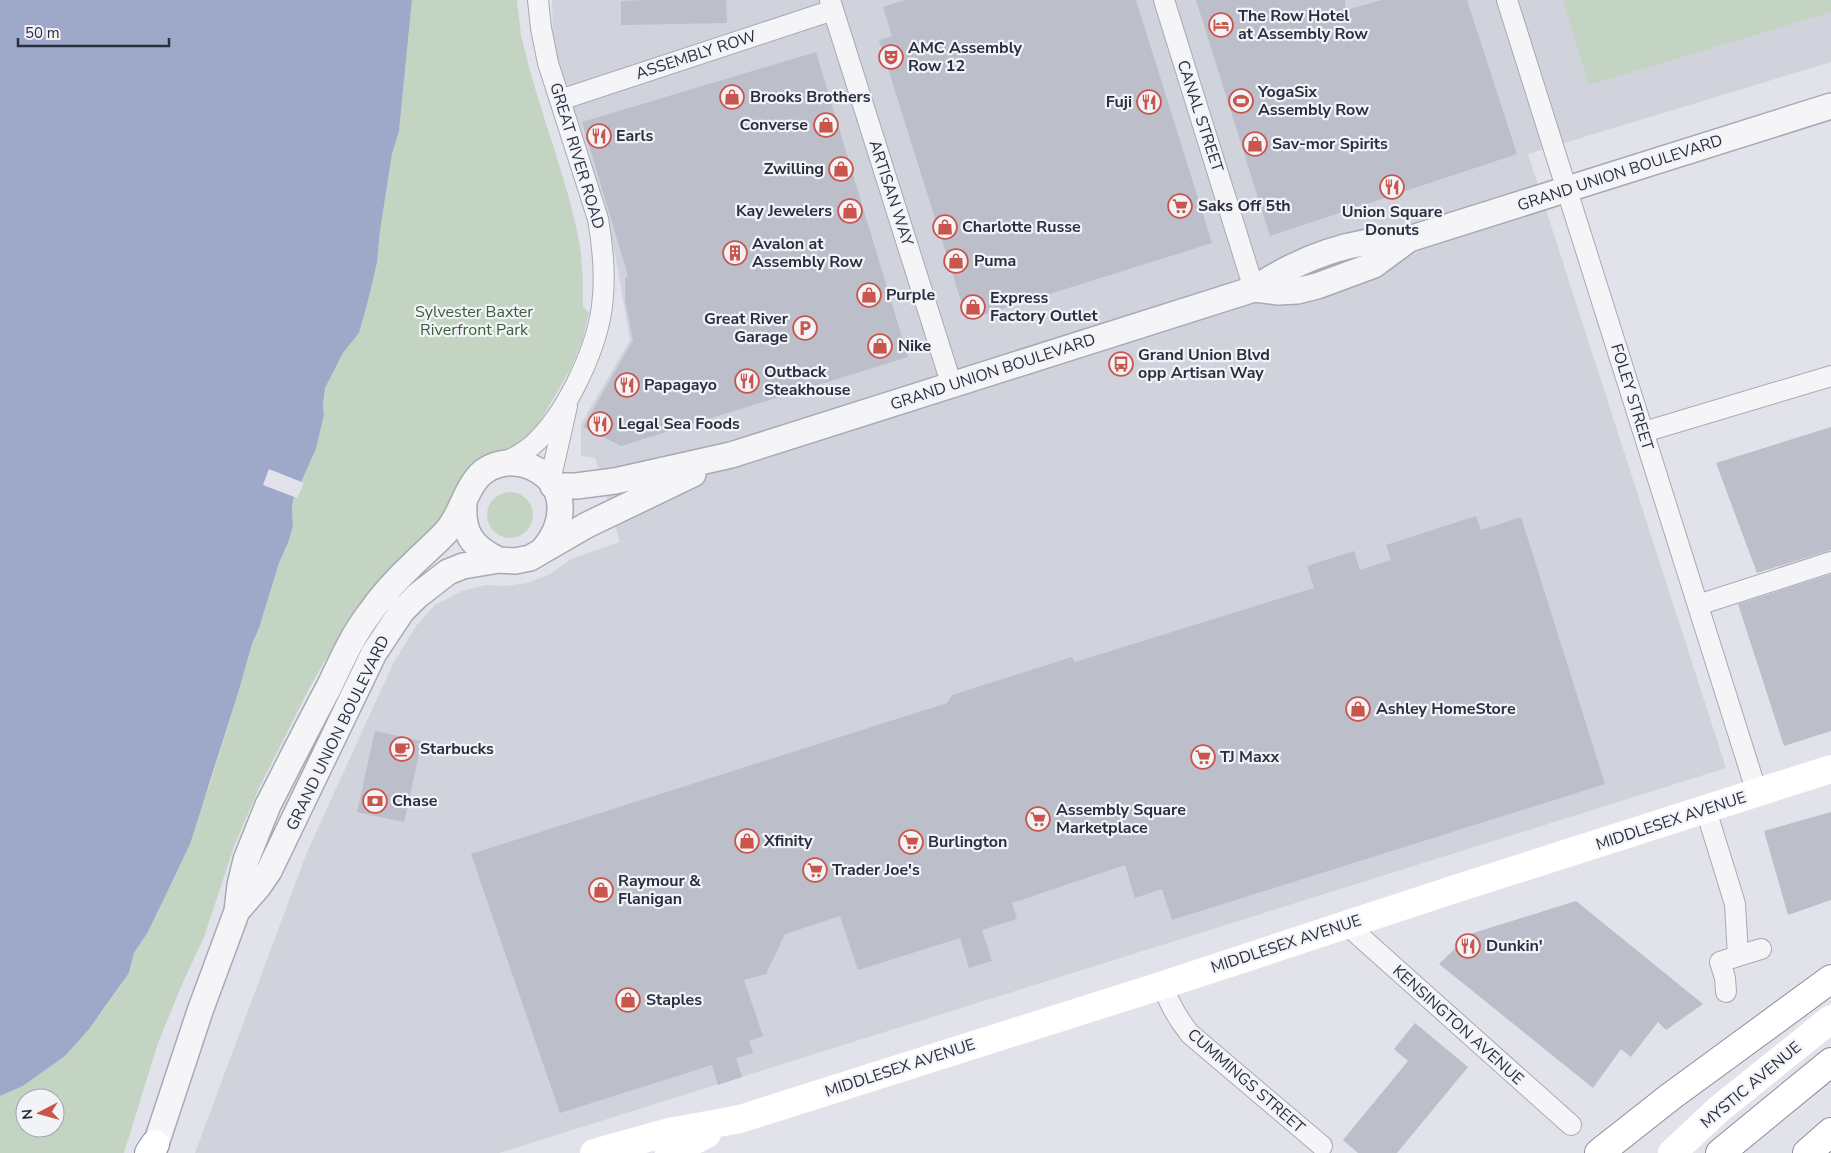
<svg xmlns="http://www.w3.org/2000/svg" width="1831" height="1153" font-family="'Nunito Sans',sans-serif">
  <rect width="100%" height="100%" fill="#e2e3ea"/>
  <!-- built -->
  <path fill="#d0d2dc" d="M552,0H1831V62L1528,154L1726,768L499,1153H195L307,852L393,664L416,626L435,605L462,591L485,585L503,586L528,583L550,574L571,559L620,542L595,458L581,456V424L630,340L615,254L579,139L553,43Z"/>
  <!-- green -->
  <path fill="#c4d4c3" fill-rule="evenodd" d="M412,0H517L521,35L526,56C542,118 567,178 579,241C583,262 583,284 583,306L589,313L582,341L570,370L536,428L513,448L452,497L437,526L404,555L376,584L342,631L310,687L259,788L235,844L204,937L184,980L158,1043L124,1153H0V1096L23,1086L65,1056L104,1009L129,973L134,953L148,932L161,905L210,784L239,690L252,644L259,627L279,563L288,543L293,526L292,508L293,500L316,449L324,415L323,405L325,388L343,353L359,333L368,301L377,263L380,231L392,154L399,131ZM25,1098H55V1128H25Z
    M1563,0H1831V12L1589,85Z
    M487 515a23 23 0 1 1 46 0a23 23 0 1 1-46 0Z"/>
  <!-- water -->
  <path fill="#9ea9c9" d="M0,0H412L399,131L392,154L380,231L377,263L368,301L359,333L343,353L325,388L323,405L324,415L316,449L293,500L292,508L293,526L288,543L279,563L259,628L252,644L239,690L190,844L148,932L134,953L129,973L89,1029L65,1056L23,1086L0,1096Z"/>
  <!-- pier -->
  <path fill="#e2e3ea" d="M269,469L304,483L297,498L263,485Z"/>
  <!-- building -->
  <path fill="#bcbeca" d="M647,0H726L727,23L621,25V1Z
    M905,0H1136L1212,243L967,320L879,40L892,36L883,7Z
    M1196,0H1345L1346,10L1382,0H1467L1517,154L1270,236Z
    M816,52L908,357L621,446L583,427L633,340L625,300V278L628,276L582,122Z
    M1831,427V550L1757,573L1716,463Z
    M1476,516L1481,530L1521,517L1605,784L1172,920L1162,889L1135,898L1125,865L1012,903L1017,919L982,930L992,961L969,968L960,938L858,970L840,916L785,934L766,974L744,980L763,1036L749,1041L753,1053L736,1058L742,1077L718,1085L712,1065L560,1113L471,854L947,703L952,695L1072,657L1075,662L1314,588L1307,566L1354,551L1360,570L1391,560L1386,545Z
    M1831,574V731L1784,746L1738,604Z
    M375,731L422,741L404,822L357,812Z
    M1831,812V900L1788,915L1764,831Z
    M1576,901L1703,1004L1666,1030L1658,1022L1631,1057L1621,1049L1593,1088L1439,964L1470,934Z
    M1415,1023L1468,1067L1397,1153H1358L1343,1140L1408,1061L1394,1049Z"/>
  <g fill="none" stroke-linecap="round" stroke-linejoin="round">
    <!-- minor casing -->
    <g stroke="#a7a9b4" stroke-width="22">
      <path id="minor" d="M830,0L952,386
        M1164,0L1254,289
        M1507,0L1757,793
        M560,100L833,10
        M1644,432L1831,376
        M500,464C515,458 528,451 539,439C568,409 597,348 602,306C606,277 603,248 598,219L548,63L541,28L538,0
        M550,481L567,406
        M1698,605L1831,562
        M1706,810L1735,904L1738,956L1720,962L1725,978L1726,992
        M1346,924L1571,1125
        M1738,956L1761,949
        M1163,985C1169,1004 1177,1018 1190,1034L1322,1146"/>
    </g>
    <!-- tertiary casing -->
    <g stroke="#a7a9b4" stroke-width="28">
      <path id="tertiary" d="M1254,289L1278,292L1297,291L1317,286L1374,265L1409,239
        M553,486H576L615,481L731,455L1254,289C1287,267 1323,250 1363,243C1378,240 1394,241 1409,239L1831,106
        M464,502C462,532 471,547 499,560
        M237,911L258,887L269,871L374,653L402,611L417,596L448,572L463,566L499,560L515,561L530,558L587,525L693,474
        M153,1153L200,1011L237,911L240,885L246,860L268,805C288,766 308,726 329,687C341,662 352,636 369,614C382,595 398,578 414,563C425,552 437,542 447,531C468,506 466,468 506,463C517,462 529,465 539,471C569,490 564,526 543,550"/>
    </g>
    <!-- trunk casing -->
    <g stroke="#8a8da0" stroke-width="30">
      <path id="trunk" d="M149,1153L155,1144"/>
    </g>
    <!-- motorway casing -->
    <g stroke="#8a8da0" stroke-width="30">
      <path id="motorway" d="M1599,1153L1670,1097L1831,979
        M1720,1153L1831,1062
        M1807,1153L1831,1132"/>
    </g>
    <!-- minor -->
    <use href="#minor" stroke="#f5f5f8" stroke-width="20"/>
    <!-- tertiary -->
    <use href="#tertiary" stroke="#f5f5f8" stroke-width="25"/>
    <!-- secondary -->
    <path stroke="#fff" stroke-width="28" d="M594,1153L669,1132L740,1119L1163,985L1452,890L1831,769
      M669,1153L707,1134
      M1672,1153L1719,1109L1831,1019"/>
    <!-- trunk -->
    <use href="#trunk" stroke="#fff" stroke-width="28"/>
    <!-- motorway -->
    <use href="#motorway" stroke="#fff" stroke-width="28"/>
  </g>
  <!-- icons -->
  <defs>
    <g id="hotel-ring" transform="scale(1.25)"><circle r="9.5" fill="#f2f3f7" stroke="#ca554c" stroke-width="1.5"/><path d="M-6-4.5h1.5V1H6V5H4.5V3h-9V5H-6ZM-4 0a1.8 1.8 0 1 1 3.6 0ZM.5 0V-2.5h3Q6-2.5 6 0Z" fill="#ca554c"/></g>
    <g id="theatre-ring" transform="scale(1.25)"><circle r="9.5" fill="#f2f3f7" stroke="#ca554c" stroke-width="1.5"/><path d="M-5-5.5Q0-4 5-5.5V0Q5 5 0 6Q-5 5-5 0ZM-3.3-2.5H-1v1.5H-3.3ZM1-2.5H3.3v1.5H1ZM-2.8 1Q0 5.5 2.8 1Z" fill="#ca554c"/></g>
    <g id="shop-ring" transform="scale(1.25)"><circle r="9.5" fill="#f2f3f7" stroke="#ca554c" stroke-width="1.5"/><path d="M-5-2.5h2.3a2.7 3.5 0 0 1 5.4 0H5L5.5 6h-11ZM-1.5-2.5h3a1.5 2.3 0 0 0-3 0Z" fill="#ca554c"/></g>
    <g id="stadium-ring" transform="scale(1.25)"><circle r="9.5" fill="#f2f3f7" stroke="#ca554c" stroke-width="1.5"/><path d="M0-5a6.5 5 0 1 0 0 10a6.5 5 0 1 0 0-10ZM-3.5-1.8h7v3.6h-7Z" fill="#ca554c"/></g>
    <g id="restaurant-ring" transform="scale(1.25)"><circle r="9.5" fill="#f2f3f7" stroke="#ca554c" stroke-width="1.5"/><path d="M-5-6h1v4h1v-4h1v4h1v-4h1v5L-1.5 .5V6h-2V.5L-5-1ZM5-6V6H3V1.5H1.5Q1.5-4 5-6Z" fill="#ca554c"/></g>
    <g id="supermarket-ring" transform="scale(1.25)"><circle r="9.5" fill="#f2f3f7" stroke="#ca554c" stroke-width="1.5"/><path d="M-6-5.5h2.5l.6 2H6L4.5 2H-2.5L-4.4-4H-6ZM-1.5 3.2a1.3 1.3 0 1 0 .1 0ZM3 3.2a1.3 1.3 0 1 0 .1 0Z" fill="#ca554c"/></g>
    <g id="building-ring" transform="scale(1.25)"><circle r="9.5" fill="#f2f3f7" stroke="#ca554c" stroke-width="1.5"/><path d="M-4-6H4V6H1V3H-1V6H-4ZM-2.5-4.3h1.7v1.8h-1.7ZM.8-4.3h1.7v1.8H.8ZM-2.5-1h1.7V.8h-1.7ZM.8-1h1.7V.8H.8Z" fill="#ca554c"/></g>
    <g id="parking-ring" transform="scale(1.25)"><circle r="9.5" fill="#f2f3f7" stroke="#ca554c" stroke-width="1.5"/><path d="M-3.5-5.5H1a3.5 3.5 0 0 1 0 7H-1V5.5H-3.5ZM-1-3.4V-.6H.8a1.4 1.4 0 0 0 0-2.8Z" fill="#ca554c"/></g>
    <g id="bus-ring" transform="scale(1.25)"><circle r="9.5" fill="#f2f3f7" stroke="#ca554c" stroke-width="1.5"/><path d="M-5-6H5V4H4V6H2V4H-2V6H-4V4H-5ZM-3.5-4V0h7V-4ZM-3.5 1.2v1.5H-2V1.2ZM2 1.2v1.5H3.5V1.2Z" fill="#ca554c"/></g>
    <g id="cafe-ring" transform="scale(1.25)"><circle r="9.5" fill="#f2f3f7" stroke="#ca554c" stroke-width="1.5"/><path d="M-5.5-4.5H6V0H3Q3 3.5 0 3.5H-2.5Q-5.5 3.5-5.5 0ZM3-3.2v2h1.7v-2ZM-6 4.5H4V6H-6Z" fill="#ca554c"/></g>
    <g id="bank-ring" transform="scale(1.25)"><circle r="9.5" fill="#f2f3f7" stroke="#ca554c" stroke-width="1.5"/><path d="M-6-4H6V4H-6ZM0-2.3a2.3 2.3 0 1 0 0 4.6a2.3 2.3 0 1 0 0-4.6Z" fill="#ca554c"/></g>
  </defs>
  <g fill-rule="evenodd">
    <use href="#hotel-ring" x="1221" y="25"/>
    <use href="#theatre-ring" x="891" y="57"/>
    <use href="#shop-ring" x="732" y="97"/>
    <use href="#stadium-ring" x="1241" y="101"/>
    <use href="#restaurant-ring" x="1149" y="102"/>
    <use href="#shop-ring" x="826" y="125"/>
    <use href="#restaurant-ring" x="599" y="136"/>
    <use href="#shop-ring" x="1255" y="144"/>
    <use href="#shop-ring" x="841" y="169"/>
    <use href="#restaurant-ring" x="1392" y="187"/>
    <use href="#supermarket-ring" x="1180" y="206"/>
    <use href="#shop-ring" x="850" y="211"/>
    <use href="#shop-ring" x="945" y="227"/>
    <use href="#building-ring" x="735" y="253"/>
    <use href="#shop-ring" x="956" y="261"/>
    <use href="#shop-ring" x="869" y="295"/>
    <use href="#shop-ring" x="973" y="307"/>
    <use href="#parking-ring" x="805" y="328"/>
    <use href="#shop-ring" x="880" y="346"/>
    <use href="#bus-ring" x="1121" y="364"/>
    <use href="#restaurant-ring" x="747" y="381"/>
    <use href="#restaurant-ring" x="627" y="385"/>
    <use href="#restaurant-ring" x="600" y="424"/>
    <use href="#shop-ring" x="1358" y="709"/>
    <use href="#cafe-ring" x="402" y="749"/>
    <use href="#supermarket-ring" x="1203" y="757"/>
    <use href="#bank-ring" x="375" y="801"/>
    <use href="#supermarket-ring" x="1038" y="819"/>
    <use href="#shop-ring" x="747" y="841"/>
    <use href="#supermarket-ring" x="911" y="842"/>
    <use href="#supermarket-ring" x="815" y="870"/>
    <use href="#shop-ring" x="601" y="890"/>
    <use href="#restaurant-ring" x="1468" y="946"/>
    <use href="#shop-ring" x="628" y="1000"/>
  </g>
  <g text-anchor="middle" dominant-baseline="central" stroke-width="4.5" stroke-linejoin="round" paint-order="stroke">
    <!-- poi labels -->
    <g font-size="16" font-weight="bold" fill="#2a2e41" stroke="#f2f3f7" text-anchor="start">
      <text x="1238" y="16">The Row Hotel<tspan x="1238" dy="18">at Assembly Row</tspan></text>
      <text x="908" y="48">AMC Assembly<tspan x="908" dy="18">Row 12</tspan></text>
      <text x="1258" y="92">YogaSix<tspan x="1258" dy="18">Assembly Row</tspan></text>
      <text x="750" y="97">Brooks Brothers</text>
      <text x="1132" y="102" text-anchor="end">Fuji</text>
      <text x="808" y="125" text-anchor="end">Converse</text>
      <text x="616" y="136">Earls</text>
      <text x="1272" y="144">Sav-mor Spirits</text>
      <text x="824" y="169" text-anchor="end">Zwilling</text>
      <text x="1198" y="206">Saks Off 5th</text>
      <text x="832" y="211" text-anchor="end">Kay Jewelers</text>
      <text x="1392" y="212" text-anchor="middle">Union Square<tspan x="1392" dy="18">Donuts</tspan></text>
      <text x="962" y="227">Charlotte Russe</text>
      <text x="752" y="244">Avalon at<tspan x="752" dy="18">Assembly Row</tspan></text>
      <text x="974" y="261">Puma</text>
      <text x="886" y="295">Purple</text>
      <text x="990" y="298">Express<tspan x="990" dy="18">Factory Outlet</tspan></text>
      <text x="788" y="319" text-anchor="end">Great River<tspan x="788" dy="18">Garage</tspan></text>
      <text x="898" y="346">Nike</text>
      <text x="1138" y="355">Grand Union Blvd<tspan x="1138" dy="18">opp Artisan Way</tspan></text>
      <text x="764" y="372">Outback<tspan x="764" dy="18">Steakhouse</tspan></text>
      <text x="644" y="385">Papagayo</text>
      <text x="618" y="424">Legal Sea Foods</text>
      <text x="1376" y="709">Ashley HomeStore</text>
      <text x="420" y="749">Starbucks</text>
      <text x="1220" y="757">TJ Maxx</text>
      <text x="392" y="801">Chase</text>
      <text x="1056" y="810">Assembly Square<tspan x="1056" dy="18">Marketplace</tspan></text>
      <text x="764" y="841">Xfinity</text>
      <text x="928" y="842">Burlington</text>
      <text x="832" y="870">Trader Joe's</text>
      <text x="618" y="881">Raymour &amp;<tspan x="618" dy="18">Flanigan</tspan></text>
      <text x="1486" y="946">Dunkin'</text>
      <text x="646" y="1000">Staples</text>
    </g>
    <!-- street labels -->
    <g font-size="16" fill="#2a2e41" stroke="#f2f3f7">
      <text transform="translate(696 55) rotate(-18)">ASSEMBLY ROW</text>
      <text transform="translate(1200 116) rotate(72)">CANAL STREET</text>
      <text transform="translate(577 156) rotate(73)">GREAT RIVER ROAD</text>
      <text transform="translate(1620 173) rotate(-18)">GRAND UNION BOULEVARD</text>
      <text transform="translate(891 193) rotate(72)">ARTISAN WAY</text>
      <text transform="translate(993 372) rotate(-18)">GRAND UNION BOULEVARD</text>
      <text transform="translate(1632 397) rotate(73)">FOLEY STREET</text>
      <text transform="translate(338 733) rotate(-64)">GRAND UNION BOULEVARD</text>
      <text transform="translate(1671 821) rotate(-18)">MIDDLESEX AVENUE</text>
      <text transform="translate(1286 944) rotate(-18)">MIDDLESEX AVENUE</text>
      <text transform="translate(1458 1025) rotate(42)">KENSINGTON AVENUE</text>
      <text transform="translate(900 1068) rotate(-18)">MIDDLESEX AVENUE</text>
      <text transform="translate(1246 1081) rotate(41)">CUMMINGS STREET</text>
      <text transform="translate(1751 1085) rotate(-40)">MYSTIC AVENUE</text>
    </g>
    <!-- park labels -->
    <g font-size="16" fill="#385d3a" stroke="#f2f3f7">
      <text x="474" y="312">Sylvester Baxter<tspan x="474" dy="18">Riverfront Park</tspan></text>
    </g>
  </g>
  <!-- north arrow -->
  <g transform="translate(40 1113) rotate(264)"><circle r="24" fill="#f2f3f7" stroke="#a2a4ae"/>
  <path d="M0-4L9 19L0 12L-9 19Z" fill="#ca554c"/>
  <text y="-8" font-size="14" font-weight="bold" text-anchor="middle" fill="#2a2e41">N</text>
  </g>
  <!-- scale -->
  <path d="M18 38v8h151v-8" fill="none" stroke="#2a2e41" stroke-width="2.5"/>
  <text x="25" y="38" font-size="15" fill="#2a2e41" stroke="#f2f3f7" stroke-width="4" paint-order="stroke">50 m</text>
</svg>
